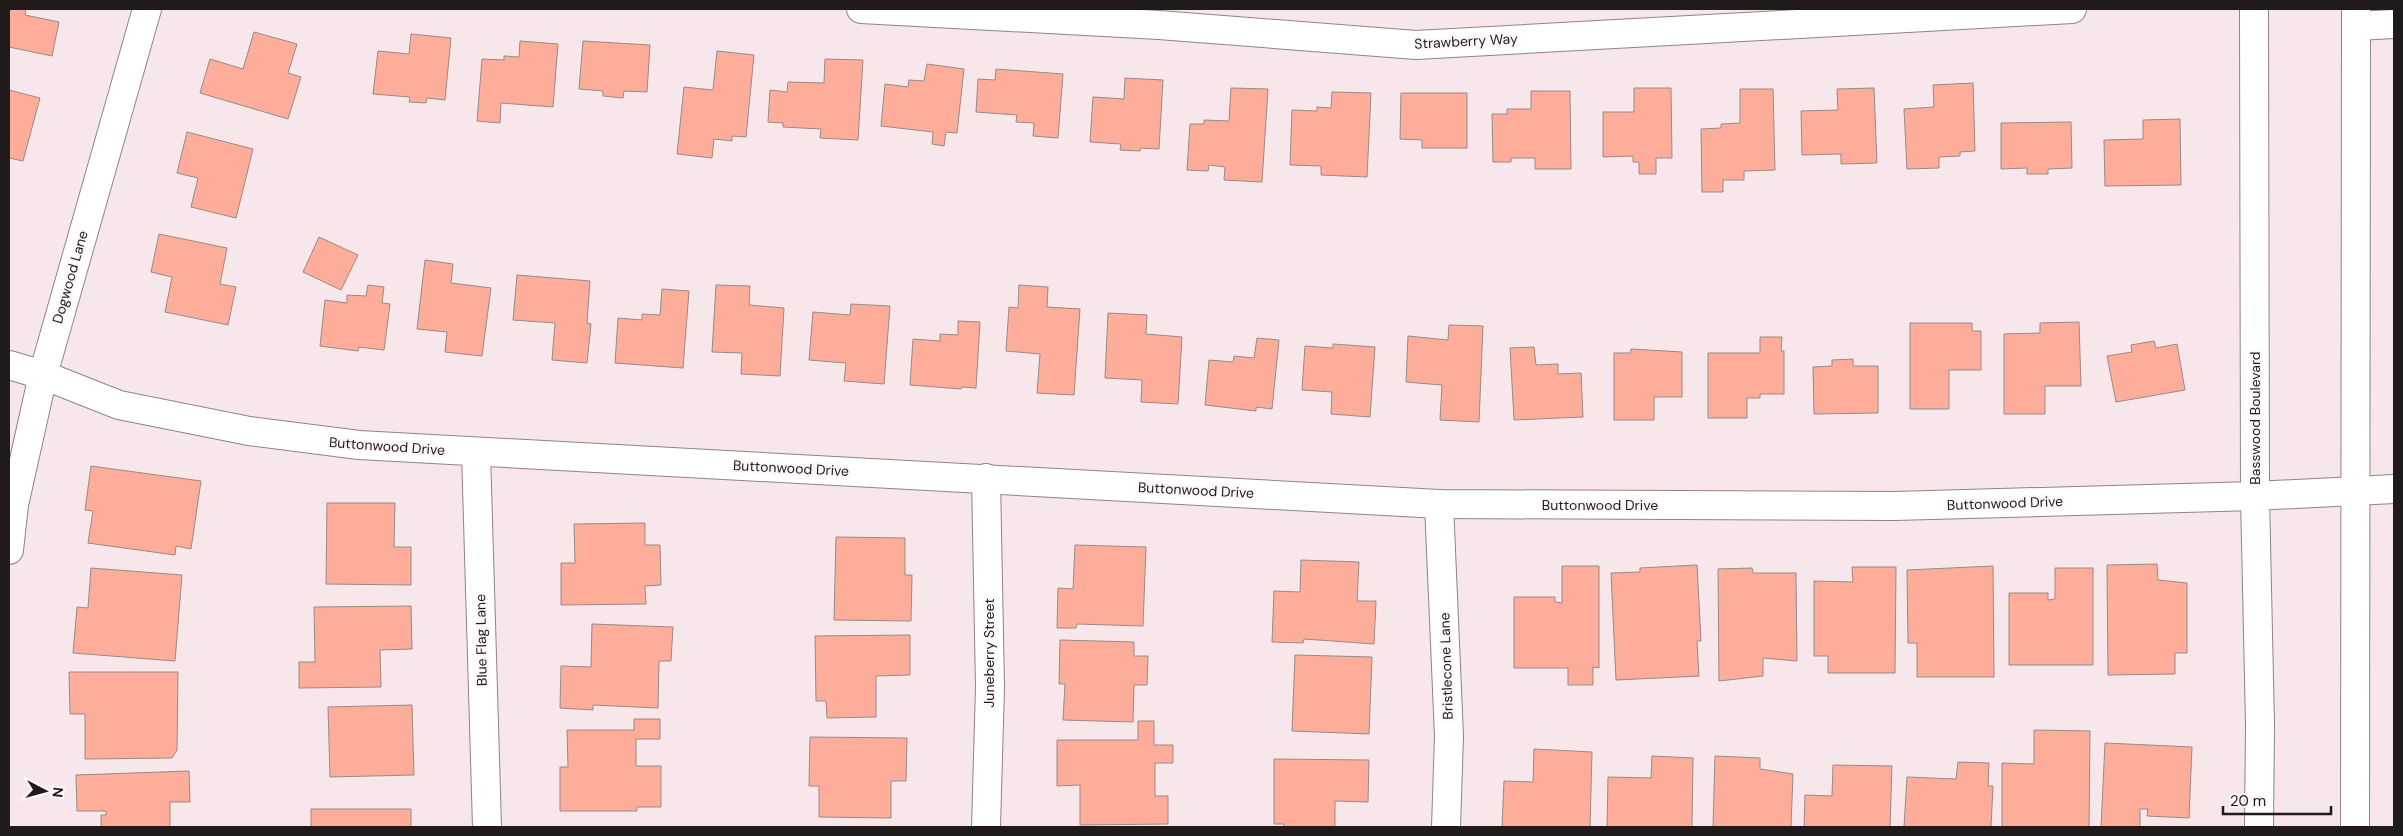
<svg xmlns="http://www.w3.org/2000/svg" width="2403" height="836" font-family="'DM Sans',sans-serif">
  <rect width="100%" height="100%" fill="#f7e7ea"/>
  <!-- building -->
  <path fill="#fead9a" stroke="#988a87" d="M9,9H26L25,15L59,22L52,56L9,47Z
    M254,32L297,44L288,73L301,77L288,119L200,93L210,59L243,69Z
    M411,34L451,38L445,100L427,98L426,103L409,102L410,97L373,94L378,51L409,54Z
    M520,41L558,44L553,107L501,103L500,123L477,121L482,59L504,60V56L519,57Z
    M583,41L650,45L647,92L624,91L623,98L603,96V91L579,89Z
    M717,51L754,55L746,137L732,136V141L714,139L712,158L677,154L684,87L713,90Z
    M825,59L863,60L858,140L820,138L821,129L783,127V123L768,122L770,90L787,92L788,82L824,83Z
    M927,64L964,69L957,133L946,132L944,146L932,144L933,132L881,126L885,84L908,87L909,80L924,81Z
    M996,69L1063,74L1058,138L1033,136L1034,123L1016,122L1017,115L976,112L978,79L995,80Z
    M1125,78L1163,80L1159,149L1141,148L1140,151L1120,150L1121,144L1090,142L1093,97L1124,99Z
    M1973,83L1975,151L1960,152V156L1939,157V168L1907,169L1904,109L1934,107L1933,85Z
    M1231,88L1268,89L1262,182L1224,180L1225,167L1209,165L1208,171L1187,170L1190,124H1204V120L1229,121Z
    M1634,88H1671L1672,158H1656V174H1639V162H1633V156L1603,157V112H1634Z
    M1874,88L1877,163L1841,164V154L1802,155L1801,111L1838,110L1837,89Z
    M1740,89H1773L1775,170L1744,171V180H1723V192H1702L1701,129L1721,128V124L1740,123Z
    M9,90L40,98L23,161L9,158Z
    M1531,91H1570L1571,169H1535V158H1511V162H1493L1492,114H1507V109H1531Z
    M1332,92L1371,93L1367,177L1321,175V166L1290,165L1292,110L1317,111V107L1331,108Z
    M1401,93H1467V148H1422V140L1400,139Z
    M2180,119L2181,185L2105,186L2104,140L2143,139V120Z
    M2071,122L2072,168L2048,169V174H2027V168L2001,169V123Z
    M187,132L253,149L236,218L191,207L198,178L177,173Z
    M159,234L227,248L220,284L236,287L228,325L165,312L172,277L151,272Z
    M319,237L358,255L341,290L303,272Z
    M425,260L453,264L451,283L491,288L482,356L445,352L447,332L417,329Z
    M517,275L590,281L587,323L591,324L587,363L552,360L555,323L513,320Z
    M368,285L384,287L382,303L390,304L384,350L359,347L358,351L320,346L325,300L347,303V295L366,296Z
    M716,285L750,286L749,305L784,308L780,376L741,374L742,353L712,352Z
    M1019,285L1048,287L1047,307L1080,309L1074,395L1037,393L1040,354L1006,351L1009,307L1018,308Z
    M662,289L689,291L683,368L615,363L618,318L642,320V314L660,315Z
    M851,304L890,306L884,384L844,381L846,363L809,360L813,312L850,315Z
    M1108,313L1147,315L1146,334L1182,337L1178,404L1141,402L1142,380L1105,378Z
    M958,321L980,322L976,388L962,387L961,389L910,385L913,339L940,341V334L958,335Z
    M2079,322L2081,386H2045V414H2004V334L2040,333V323Z
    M1910,323H1972V331H1981V370H1949V409H1910Z
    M1449,325L1483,326L1479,422L1440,420L1442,385L1406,382L1408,336L1448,340Z
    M1760,337H1782L1781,351H1784V394H1760V398H1747V418H1708V353H1760Z
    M1257,338L1279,340L1272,409L1256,407V411L1205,405L1209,360L1233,362L1234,356L1254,358Z
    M2154,341L2156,348L2177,344L2185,390L2116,402L2107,356L2132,352L2131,345Z
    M1333,344L1375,347L1370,417L1331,414L1332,392L1302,390L1305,346L1333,348Z
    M1534,347L1536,365L1558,364V374L1581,373L1583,417L1514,420L1510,348Z
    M1631,349L1682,352V397H1654V420H1614V353H1630Z
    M1853,359V366H1878V413L1814,414L1813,367L1832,366V360Z
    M91,466L201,481L191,549L176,546L175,555L88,543L93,511L85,510Z
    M327,503H395L394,547H411V585L326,584Z
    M645,523V545H660L661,585L645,586L646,604L561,605V563H575L574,524Z
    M836,537L905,538V575H912L911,621L834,620Z
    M1075,545L1146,547L1143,626L1077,624L1076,628H1057L1058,588L1073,589Z
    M1301,560L1359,562L1357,601H1376L1374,644L1304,639L1303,643L1272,642L1274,591L1300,592Z
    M2157,564L2158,580L2187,583V653H2175V674L2108,675L2107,565Z
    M1697,565L1701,641H1697L1699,676L1616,680L1611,573L1640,572V568Z
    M1562,566H1599V668L1593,667V685H1568V668H1514V597H1555V602L1562,603Z
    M1993,566L1994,677H1917V643H1908L1907,570Z
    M1852,567H1896L1895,673H1828V656H1814V581L1853,582Z
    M91,568L182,575L175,661L73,653L77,607L88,608Z
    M1752,568L1753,573H1796L1797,661L1763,658V676L1719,681L1718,569Z
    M2055,568H2093V665H2009V593H2048V600L2055,599Z
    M411,606L412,649L380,650L381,687L299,688V662H315L314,607Z
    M592,624L673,627L671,661H659L658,708L593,705V710L560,708L561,666L591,667Z
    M910,635V675L876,676V717L827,718L826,701H816L815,636Z
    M1060,640L1134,642V656H1148L1147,685H1134L1133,722L1063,720L1065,684H1059Z
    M1295,655L1372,657L1369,734L1292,731Z
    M69,672H178L177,750L172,758L85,759V714H70Z
    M412,705L414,775L330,777L328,707Z
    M634,719H660V739H636V766H661V807H637V811H560V767H568L567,730H634Z
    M1138,721H1154V745H1173V763H1155V796H1168V824L1080,825V785L1057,786V740H1138Z
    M2034,730L2090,731L2089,827H2002V763L2034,764Z
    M810,737L907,738L906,781H891V818L819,817V786H809Z
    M2105,743L2192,747L2189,818L2147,816L2148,809H2140V827H2101Z
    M1534,749L1592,752L1590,827H1502L1504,781L1533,782Z
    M1652,756L1693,758L1692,827H1607L1608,777L1651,778Z
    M1715,756L1760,758V769L1793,774L1791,827H1713Z
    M1274,759L1369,760L1368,802L1335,801V827H1284V824H1274Z
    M1958,762L1989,763L1988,786H1993L1991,827H1904L1907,777L1956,779Z
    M1833,765L1892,766L1890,827H1804L1805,795L1832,796Z
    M189,771L190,802H170V827H101V815H106V811H77L76,775Z
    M311,809H411V827H311Z"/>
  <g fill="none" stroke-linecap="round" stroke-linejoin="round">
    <!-- street casing -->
    <g stroke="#918385" stroke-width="30">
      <path id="street" d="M861,9L1159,25L1416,45L2072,9
        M2356,26L2394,24
        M476,452L487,827
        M1439,504L1449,736L1446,827
        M9,550L14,505L43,375L147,9
        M986,827L990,687L986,478"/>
    </g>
    <!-- secondary casing -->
    <g stroke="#918385" stroke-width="30">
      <path id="secondary" d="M2254,9L2255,496L2260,725L2259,827
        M9,365L43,375L119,405L249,431L359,445L1439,504L1894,506L2255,496L2394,489
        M2355,827L2356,9"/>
    </g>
    <!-- street -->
    <use href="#street" stroke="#fff" stroke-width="28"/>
    <!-- secondary -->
    <use href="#secondary" stroke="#fff" stroke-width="28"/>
  </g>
  <g text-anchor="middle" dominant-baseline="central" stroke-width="5" stroke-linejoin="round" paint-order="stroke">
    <!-- street labels -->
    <g font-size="14" fill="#201a1b" stroke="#fef7f8">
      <text transform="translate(1466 41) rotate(-3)">Strawberry Way</text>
      <text transform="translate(70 277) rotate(-74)">Dogwood Lane</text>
      <text transform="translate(2255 418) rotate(-90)">Basswood Boulevard</text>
      <text transform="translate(387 446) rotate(4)">Buttonwood Drive</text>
      <text transform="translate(791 468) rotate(3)">Buttonwood Drive</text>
      <text transform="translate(1196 490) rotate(3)">Buttonwood Drive</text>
      <text transform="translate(2005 503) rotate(-2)">Buttonwood Drive</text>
      <text x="1600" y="505">Buttonwood Drive</text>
      <text transform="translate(481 640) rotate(-91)">Blue Flag Lane</text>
      <text transform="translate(989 653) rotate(-90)">Juneberry Street</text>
      <text transform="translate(1446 666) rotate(-92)">Bristlecone Lane</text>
    </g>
  </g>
  <!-- border -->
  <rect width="2403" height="836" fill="none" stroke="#201a1b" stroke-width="20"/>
  <!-- north arrow -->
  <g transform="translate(45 791) rotate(96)" stroke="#fef7f8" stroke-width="4" paint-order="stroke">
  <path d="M0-4L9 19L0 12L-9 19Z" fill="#201a1b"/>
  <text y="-8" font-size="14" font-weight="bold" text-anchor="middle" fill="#201a1b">N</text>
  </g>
  <!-- scale -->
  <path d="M2223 806v8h108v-8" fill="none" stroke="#201a1b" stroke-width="2.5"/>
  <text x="2230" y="806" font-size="15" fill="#201a1b" stroke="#fef7f8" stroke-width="4" paint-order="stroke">20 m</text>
</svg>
